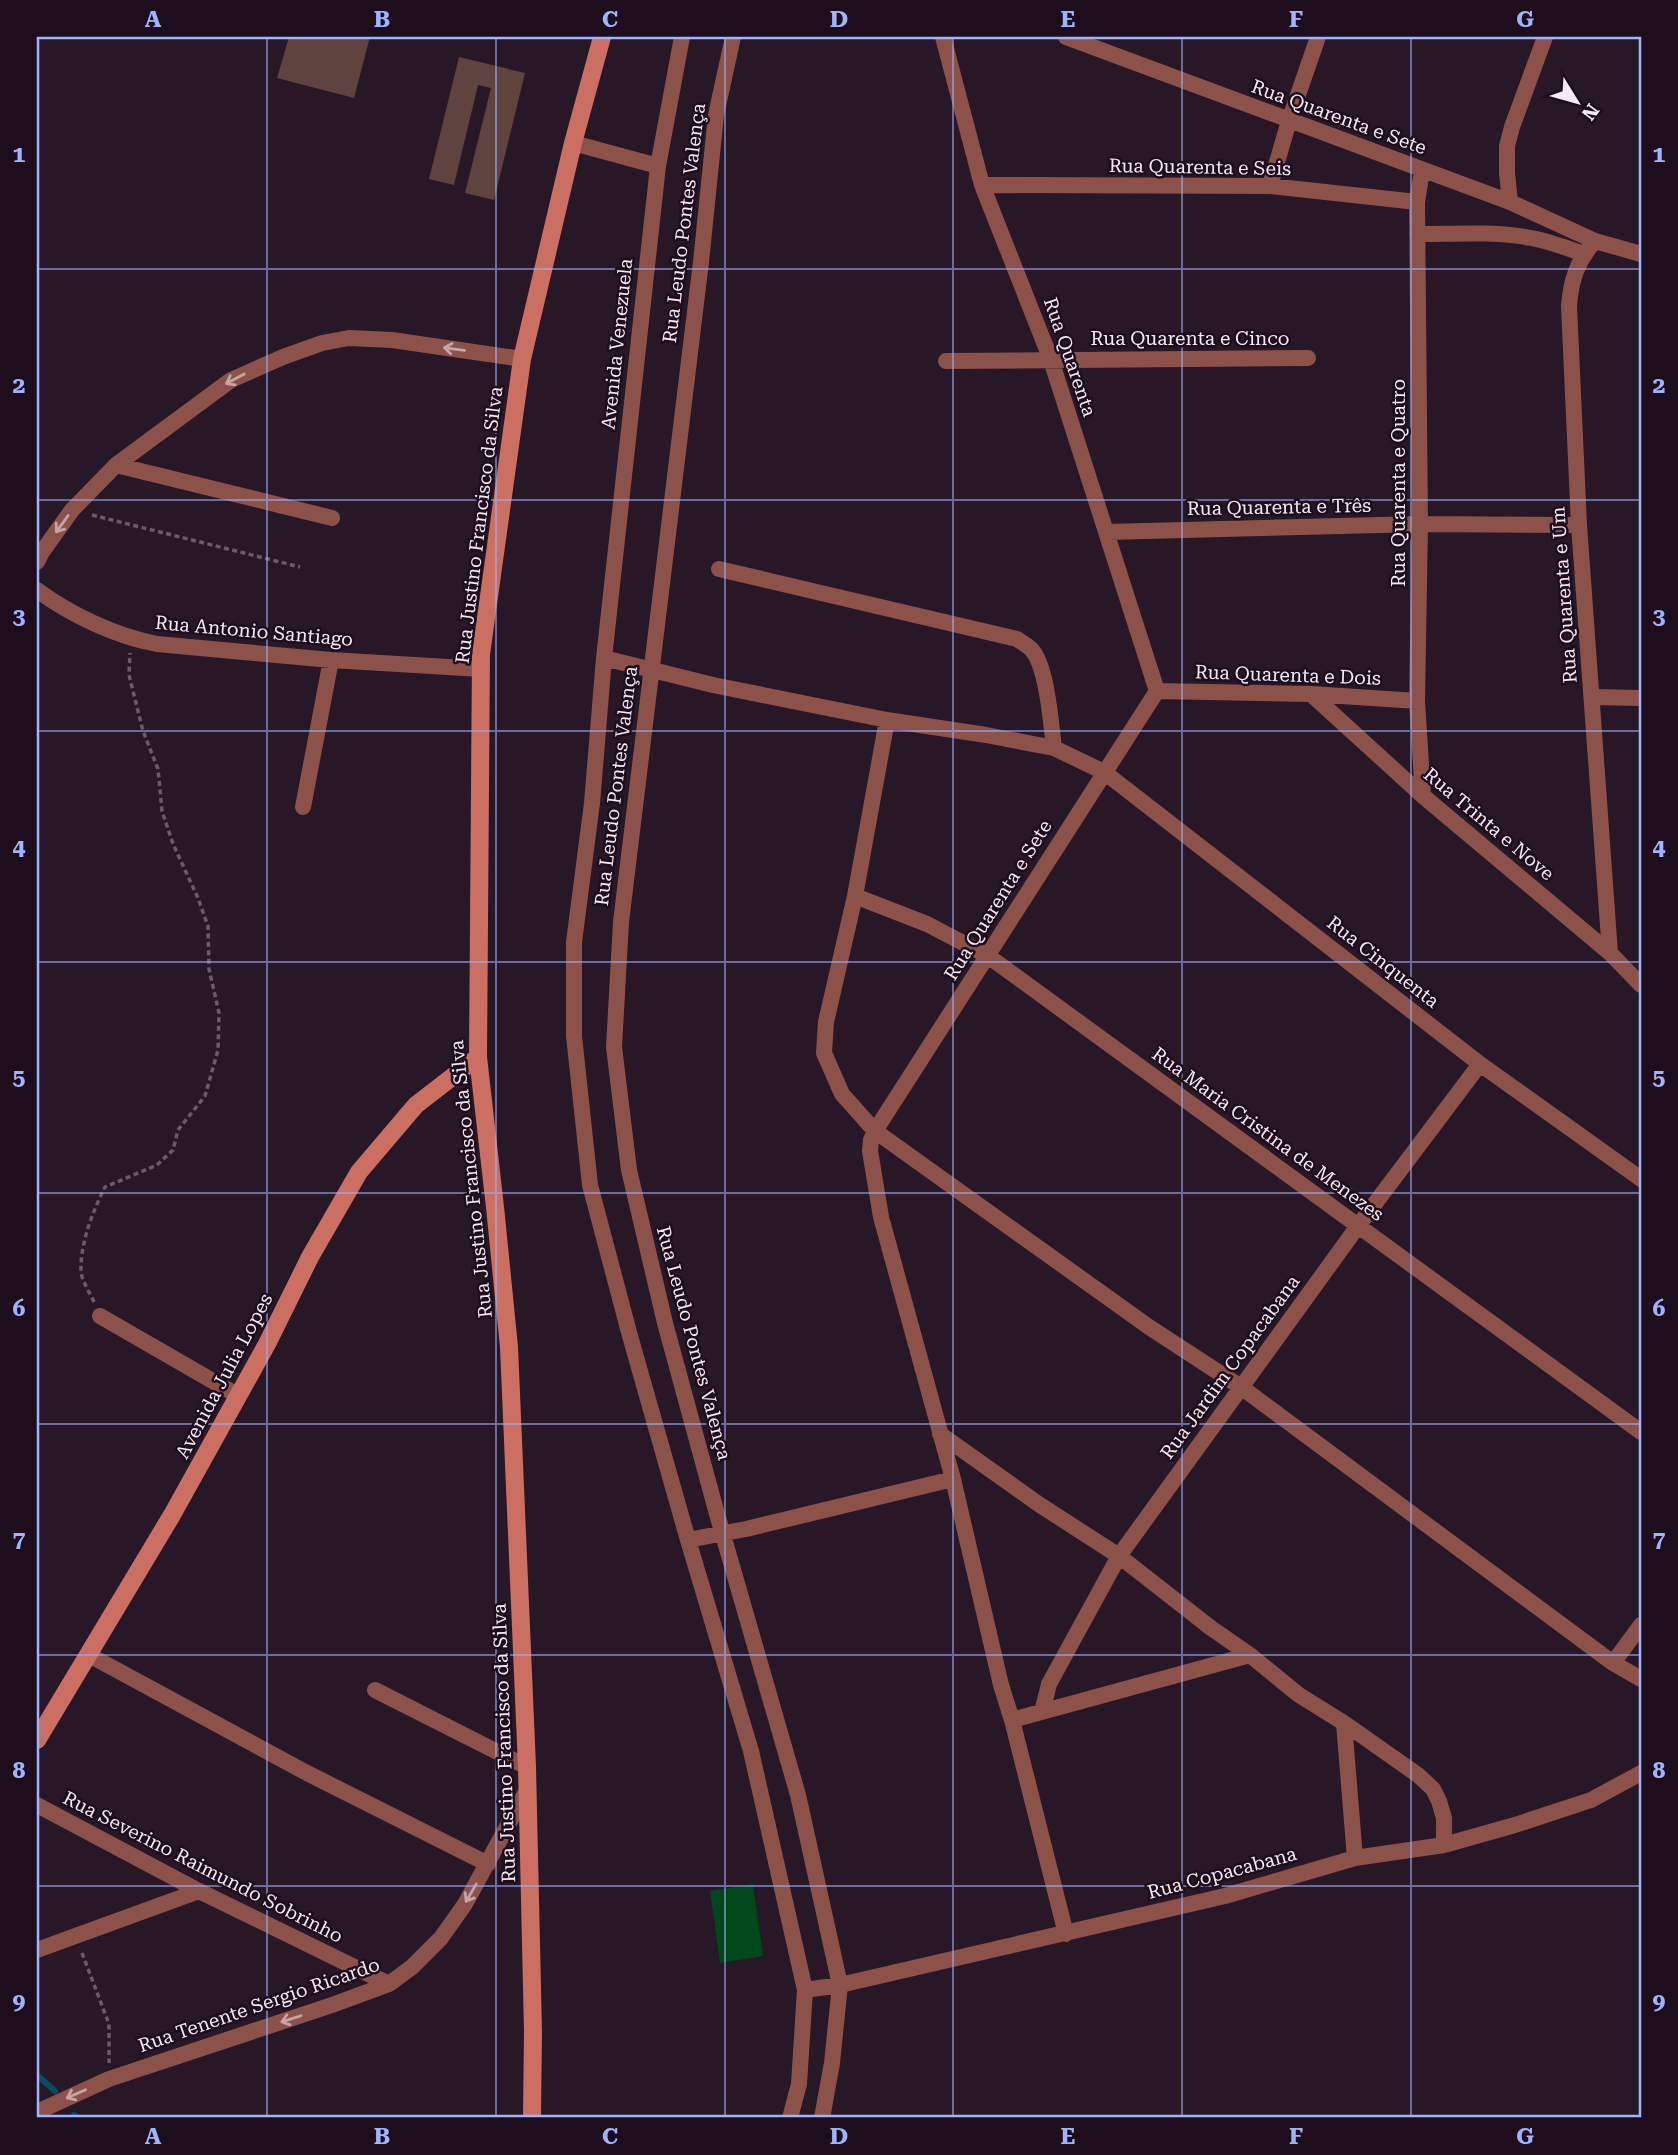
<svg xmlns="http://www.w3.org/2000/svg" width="1678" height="2155" font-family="'Roboto Serif',serif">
  <rect width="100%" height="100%" fill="#281727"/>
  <!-- green -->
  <path fill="#00481a" d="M753,1884L763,1956L720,1963L710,1891Z"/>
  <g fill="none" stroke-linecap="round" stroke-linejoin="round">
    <!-- stream -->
    <path stroke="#094c60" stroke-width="6" d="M37,2075L55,2091
      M74,2115L78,2118"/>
  </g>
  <!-- building -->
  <path fill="#5f433f" d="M289,37H370L354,98L277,78Z
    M459,57L525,73L494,200L465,193L491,88L478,85L454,185L429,179Z"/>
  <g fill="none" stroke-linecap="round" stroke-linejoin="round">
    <!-- path -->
    <path stroke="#6b5b6a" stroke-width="3.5" stroke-dasharray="5 3.5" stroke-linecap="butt" d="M92,515L300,567
      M94,1302C90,1293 82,1281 81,1272C80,1243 93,1211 105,1187L157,1165L173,1150L178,1130L205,1096L218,1050L219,1013L209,969L208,926L198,898L173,844L162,811L158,769L143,731L129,675L130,653
      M82,1953L109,2024V2063"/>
    <!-- street -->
    <path stroke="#8c524a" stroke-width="16" d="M682,37L658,166L604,658L592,803L574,942V1036L590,1185L630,1336L688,1540L751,1751L805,1990L799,2084L790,2118
      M733,37L716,115L701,262L621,922L614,1047L629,1170L665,1323L717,1514L798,1795L840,1985L832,2063L822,2118
      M943,37L982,185L1051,360L1157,691
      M1066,37L1510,202L1595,241L1641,254
      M573,143L658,166
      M1422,171L1417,202L1420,524L1417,701L1423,796
      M982,185L1270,186L1417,202
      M1270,186L1289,121L1318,37
      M1510,202L1507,173V146L1512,127L1545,37
      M1417,234C1455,234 1494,231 1531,238C1549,241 1567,248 1584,254
      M1595,241C1577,261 1571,280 1569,306L1579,525L1610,953
      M946,361L1308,358
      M116,465L332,518
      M1106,532L1420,524L1579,525
      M37,562L42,552L72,510L116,465L231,380L283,357L322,343L349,338L392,340L522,359
      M719,569L1017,639C1021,642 1027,645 1031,649C1047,665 1051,724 1054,748L1104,772L1480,1064L1641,1179
      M37,590C71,615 115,636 157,644L331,660L481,669
      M604,658L713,685L887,720L986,735L1054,748
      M1157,691L1311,694L1417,701
      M1311,694L1423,796L1610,953L1641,985
      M1592,697L1641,698
      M887,720L855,896L826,1022L824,1053L842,1094L875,1131L1149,1327L1241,1387L1613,1663L1641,1679
      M303,807L331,660
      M855,896L927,924L988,956L1641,1432
      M100,1316L237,1395
      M940,1434L1040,1505L1119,1556L1211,1628L1250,1655L1299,1695L1344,1723L1418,1775L1433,1789L1439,1801L1444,1818V1845
      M688,1540L746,1529L953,1479
      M89,1655L307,1773L488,1864
      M1613,1663L1641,1625
      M375,1690L527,1767
      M1042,1712L1049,1684L1119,1556L1358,1226L1480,1064
      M1012,1720L1250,1655
      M1344,1723L1355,1858
      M37,1805L199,1891L389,1984
      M1066,1934L1012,1720L1001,1685L953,1479L881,1217L870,1151L871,1140L875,1131L1157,691
      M37,1950L199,1891
      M805,1990L840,1985L1225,1896L1355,1858L1444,1845L1515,1825L1591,1800L1641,1773
      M37,2112L109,2079L332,2005L389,1984L412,1967L441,1938L465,1904L527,1790"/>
    <!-- secondary -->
    <path stroke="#cb6f63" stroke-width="18" d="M37,1740L172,1515L267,1344L310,1257L359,1172L416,1105L478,1057
      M532,2118L533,2031L527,1767L509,1347L495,1207L478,1057L481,654L522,359L573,143L602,37"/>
  </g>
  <!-- one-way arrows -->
  <defs><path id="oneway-shaft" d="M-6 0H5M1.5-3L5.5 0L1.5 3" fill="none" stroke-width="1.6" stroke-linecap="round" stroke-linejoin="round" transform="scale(1.75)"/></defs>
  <g stroke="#c6a5a8">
    <use href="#oneway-shaft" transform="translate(454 349) rotate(-172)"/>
    <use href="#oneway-shaft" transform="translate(235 379) rotate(152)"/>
    <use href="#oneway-shaft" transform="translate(62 524) rotate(126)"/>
    <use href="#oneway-shaft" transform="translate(471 1893) rotate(120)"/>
    <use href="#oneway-shaft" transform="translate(291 2019) rotate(162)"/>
    <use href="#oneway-shaft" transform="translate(76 2094) rotate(156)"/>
  </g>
  <!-- grid -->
  <path fill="none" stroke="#a0b3fd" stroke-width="2" stroke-opacity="0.55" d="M267,37V2118M496,37V2118M725,37V2118M953,37V2118M1182,37V2118M1411,37V2118M37,269H1641M37,500H1641M37,731H1641M37,962H1641M37,1193H1641M37,1424H1641M37,1655H1641M37,1886H1641"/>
  <g text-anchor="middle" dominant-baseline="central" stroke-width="5" stroke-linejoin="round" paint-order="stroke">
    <!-- street labels -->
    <g font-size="19" fill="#f5e9f4" stroke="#1e0d1d">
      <text transform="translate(1339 117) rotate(20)">Rua Quarenta e Sete</text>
      <text transform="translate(1200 167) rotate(1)">Rua Quarenta e Seis</text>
      <text transform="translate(684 223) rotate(-83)">Rua Leudo Pontes Valença</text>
      <text x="1190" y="338">Rua Quarenta e Cinco</text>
      <text transform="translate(617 344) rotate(-84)">Avenida Venezuela</text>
      <text transform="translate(1070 357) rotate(71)">Rua Quarenta</text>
      <text transform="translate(1398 483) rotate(-90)">Rua Quarenta e Quatro</text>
      <text transform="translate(1279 507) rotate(-1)">Rua Quarenta e Três</text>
      <text transform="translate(479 525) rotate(-83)">Rua Justino Francisco da Silva</text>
      <text transform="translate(1564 595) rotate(-94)">Rua Quarenta e Um</text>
      <text transform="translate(254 631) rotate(5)">Rua Antonio Santiago</text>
      <text transform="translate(1288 675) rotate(2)">Rua Quarenta e Dois</text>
      <text transform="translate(616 786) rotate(-83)">Rua Leudo Pontes Valença</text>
      <text transform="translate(1489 824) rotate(40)">Rua Trinta e Nove</text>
      <text transform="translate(998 900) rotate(-58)">Rua Quarenta e Sete</text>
      <text transform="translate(1383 962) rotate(38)">Rua Cinquenta</text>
      <text transform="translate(1268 1134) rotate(36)">Rua Maria Cristina de Menezes</text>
      <text transform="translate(471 1179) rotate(-96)">Rua Justino Francisco da Silva</text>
      <text transform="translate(694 1343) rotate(75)">Rua Leudo Pontes Valença</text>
      <text transform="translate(1230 1367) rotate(-54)">Rua Jardim Copacabana</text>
      <text transform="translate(224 1376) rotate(-62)">Avenida Julia Lopes</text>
      <text transform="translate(504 1743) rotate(-92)">Rua Justino Francisco da Silva</text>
      <text transform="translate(203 1867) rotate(27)">Rua Severino Raimundo Sobrinho</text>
      <text transform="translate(1222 1873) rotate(-15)">Rua Copacabana</text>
      <text transform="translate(259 2005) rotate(-19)">Rua Tenente Sergio Ricardo</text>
    </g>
  </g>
  <!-- border -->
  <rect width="1678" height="2155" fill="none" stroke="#1e0d1d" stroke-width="77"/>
  <!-- north arrow -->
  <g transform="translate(1577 102) rotate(127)" stroke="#1e0d1d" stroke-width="5" paint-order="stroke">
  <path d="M0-5L12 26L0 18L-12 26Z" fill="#f5e9f4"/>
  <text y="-10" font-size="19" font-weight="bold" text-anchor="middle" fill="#f5e9f4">N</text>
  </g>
  <rect x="38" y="38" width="1602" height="2078" fill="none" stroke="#a0b3fd" stroke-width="2.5"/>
  <g font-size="23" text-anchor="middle" font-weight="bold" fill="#a0b3fd">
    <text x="153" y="27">A</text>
    <text x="382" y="27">B</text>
    <text x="610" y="27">C</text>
    <text x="839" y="27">D</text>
    <text x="1068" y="27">E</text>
    <text x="1296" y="27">F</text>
    <text x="1525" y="27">G</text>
    <text x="19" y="162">1</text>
    <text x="1659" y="162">1</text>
    <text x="19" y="393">2</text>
    <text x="1659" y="393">2</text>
    <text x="19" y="624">3</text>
    <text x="1659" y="624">3</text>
    <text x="19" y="855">4</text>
    <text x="1659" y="855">4</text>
    <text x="19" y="1085">5</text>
    <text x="1659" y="1085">5</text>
    <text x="19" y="1316">6</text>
    <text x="1659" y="1316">6</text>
    <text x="19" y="1547">7</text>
    <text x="1659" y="1547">7</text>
    <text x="19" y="1778">8</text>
    <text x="1659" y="1778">8</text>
    <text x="19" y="2009">9</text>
    <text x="1659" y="2009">9</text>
    <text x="153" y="2144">A</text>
    <text x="382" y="2144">B</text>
    <text x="610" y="2144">C</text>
    <text x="839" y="2144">D</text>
    <text x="1068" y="2144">E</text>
    <text x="1296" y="2144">F</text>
    <text x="1525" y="2144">G</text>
  </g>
</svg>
